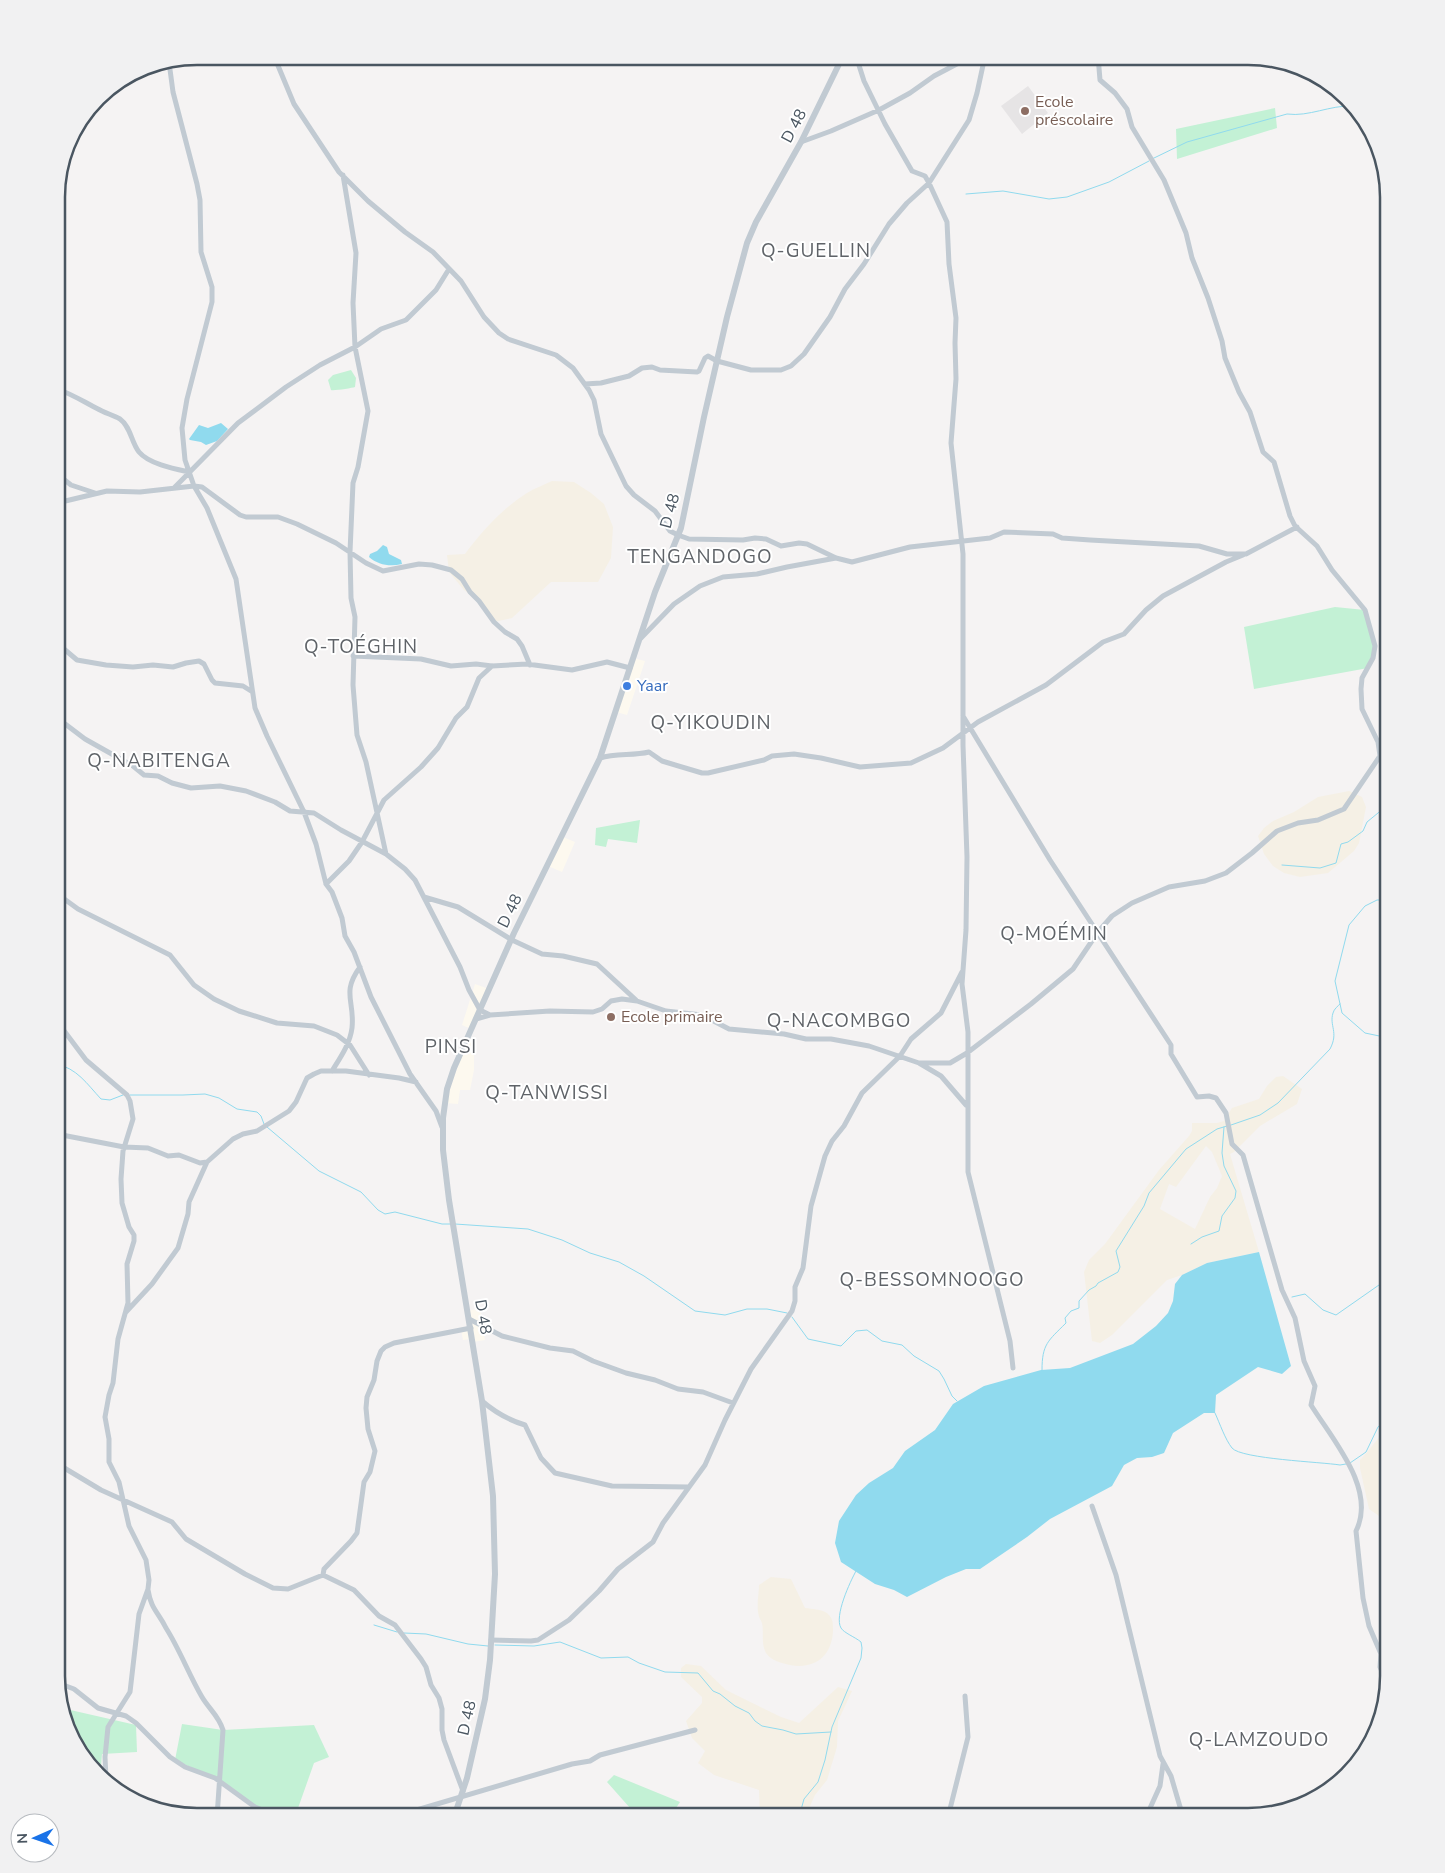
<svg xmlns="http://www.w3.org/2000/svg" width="1445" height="1873" font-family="'Nunito Sans',sans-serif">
  <rect width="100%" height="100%" fill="#f5f3f3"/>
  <!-- commercial -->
  <path fill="#fdf9ef" d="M633,658L645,661L627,715L616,712Z
    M563,837L575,842L562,872L548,866Z
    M475,984L489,989L471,1029L462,1025Z
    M468,1037L474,1040V1070L470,1090H460L458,1104L445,1103Z
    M480,1308L485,1340L473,1342L472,1339L463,1340L461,1330L471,1327L468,1311Z"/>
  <!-- education -->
  <path fill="#e6e4e5" d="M1028,86L1048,113L1022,134L1001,106Z"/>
  <!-- green -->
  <path fill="#c3f1d5" d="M1275,108L1277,128L1177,159L1176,129Z
    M351,370L356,378L355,387C352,388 334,391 331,390L328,380L333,375Z
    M1335,607L1365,610L1375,646L1368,668L1254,689L1244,627Z
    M640,820L637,843L608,839L606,847L595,845L596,828Z
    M66,1709L136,1725L137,1752L102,1754L101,1766H93L80,1754Z
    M182,1724L223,1730L314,1725L329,1757L314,1763L297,1811L276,1815L255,1807L215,1778L175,1760Z
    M614,1775L680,1802L670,1817H638L607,1782Z"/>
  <!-- sand -->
  <path fill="#f5f0e5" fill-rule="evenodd" d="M552,481L574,482L591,493L604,504L613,527L611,558L598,582H551L512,618L494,622L479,601L464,590L449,572L447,555L465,554C481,532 503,508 527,493C535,488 544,485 552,481Z
    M1349,791L1362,797L1366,807L1359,843L1354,851L1328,873L1300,877L1284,873L1273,866L1264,854L1258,836L1264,828L1273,821L1294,812L1318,797Z
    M1283,1076L1302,1089L1297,1104L1260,1126L1234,1152L1230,1154L1259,1252L1207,1263L1182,1275L1167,1280L1112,1335L1100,1343L1092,1341L1084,1272L1089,1260L1105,1244L1159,1170L1189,1136L1192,1131V1123H1217L1224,1121L1232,1108L1259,1099L1267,1086L1276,1077ZM1206,1146L1212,1152L1222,1176L1217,1188L1210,1197L1195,1229L1160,1209L1169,1184L1176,1187Z
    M1389,1426V1523L1369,1509L1360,1468V1460C1371,1449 1378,1437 1389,1426Z
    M771,1577L791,1579L805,1608C812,1609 821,1609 827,1613C833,1618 833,1623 833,1630C832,1660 810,1672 782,1663C776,1661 770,1659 766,1653C761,1644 764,1633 762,1623C761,1620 759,1618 759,1616C756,1607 759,1594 759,1585Z
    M686,1664L701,1666L726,1690L781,1717L799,1723L838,1687L852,1691L838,1721L837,1747L827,1780L815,1795L805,1817H760L759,1790L714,1775L698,1763L705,1751L692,1738L686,1721L702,1703V1697L681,1677V1668Z"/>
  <!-- water -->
  <path fill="#90daee" d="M221,423L228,429L217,441L206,445L201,442L190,440L189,439L199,425L208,428Z
    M383,545L387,547L389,554L401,560L402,564C390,567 378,565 369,557L370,554L377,551Z
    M1259,1252L1291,1366L1282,1374L1258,1367L1216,1395L1215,1413H1204L1173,1433L1164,1453L1152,1457L1137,1458L1124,1465L1112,1486L1050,1519L1027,1537L980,1569H966L946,1577L907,1597L894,1590L875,1584L841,1562L835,1543L839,1521L856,1495L869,1483L893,1468L905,1451L935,1430L953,1404L984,1386L1041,1370L1070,1368L1133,1344L1156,1326L1168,1313L1173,1301L1175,1284L1182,1275L1207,1263Z"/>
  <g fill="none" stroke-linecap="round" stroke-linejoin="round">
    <!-- stream -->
    <path stroke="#90daee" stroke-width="1" d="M1152,159L1187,142L1287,114C1309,117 1330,105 1352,106
      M966,194L1003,191L1049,199L1067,197L1109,182L1149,161
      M1282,865L1320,868L1336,863L1341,844L1348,842L1363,831L1367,822L1389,804
      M1389,1038L1365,1033L1342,1013L1335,981L1349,925L1365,906L1377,900H1389
      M56,1064C77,1068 87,1084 101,1099L110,1100L123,1095
      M130,1095H183L205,1094L219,1098L237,1109L257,1112L261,1116L264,1124
      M1231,1125L1260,1115L1278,1103L1330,1049C1339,1032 1329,1026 1333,1013C1334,1009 1338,1006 1340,1004
      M267,1127L319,1171L361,1192L378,1210L385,1214L395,1212L442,1224H451
      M455,1224L528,1229L562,1240L590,1253L619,1262L644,1276L695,1311L725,1315L747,1309H767L787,1313
      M1191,1244L1202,1237L1219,1231L1222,1216L1235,1198L1236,1191L1224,1166L1222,1153L1224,1127
      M1292,1297L1305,1294L1323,1310L1336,1315L1389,1278
      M792,1317L808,1339L841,1346L856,1331L867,1330L882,1341L902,1345L914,1356L939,1371L944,1379L952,1396L957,1401
      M1042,1370C1042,1344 1048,1341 1066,1323L1065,1318L1071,1311L1079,1308V1301L1089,1290L1096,1286L1098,1283L1118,1272L1120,1267L1116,1251L1144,1206L1149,1193L1186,1149L1217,1129L1227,1126
      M1215,1413C1220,1424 1225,1439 1232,1448C1241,1459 1322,1462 1340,1465L1346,1464
      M1350,1463L1366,1452L1378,1427L1389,1415
      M374,1625L397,1632
      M404,1633L426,1634L468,1644L488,1646
      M495,1645L534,1646L560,1642L601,1658L628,1657L639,1663L665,1672L698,1673L713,1691L720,1694L735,1706L749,1713L755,1721L762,1726L783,1730L796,1734L831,1732
      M286,1817H289
      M799,1817L804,1799L818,1782L825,1760L832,1727L861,1658L862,1648L861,1642C855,1637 844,1633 841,1628C834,1616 850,1582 856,1571"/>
    <!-- minor -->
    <path stroke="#c1cad2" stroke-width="5" d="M274,56L294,104L339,172L368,201L405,232L433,252L461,281L484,317L499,333L508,339L556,355L573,368L589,390L594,400L601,434L626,486L634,495L655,511L670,531L678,535L689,539L743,540L755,538L766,539L781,546L799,543L807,544L836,558L852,562L910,547L990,538L1004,532L1053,534L1062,538L1090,540L1199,546L1227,554H1246L1297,527
      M856,56L864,81L885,124L912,171L925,176L929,183L947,222L949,264L956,318L955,343L956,379L951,443L963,554V745L967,857L966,930L962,984L968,1032V1172L1010,1341L1013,1368
      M169,62L173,92L197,184L200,200L201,252L212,287V302L187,399L182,428L185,460L194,486L207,508L236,579L255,708L267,736L304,812L316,844L326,884L332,892L342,918L345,936L354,952L371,997L410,1074L436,1111L442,1127
      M801,142L831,131L879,110L910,93L934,76L972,56
      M343,175L356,253L353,303L355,347L368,411L358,467L353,483L350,552L351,598L355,617L353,685L357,735L366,762L386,854
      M585,384L601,383L629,376L642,368L652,367L660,370L697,372L699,371L705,358L708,356L717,361L751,370H781L791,366L804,354L830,317L845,289L864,264L889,224L907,203L929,183L969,120L977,93L985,56
      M57,389C72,394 84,402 98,409C105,413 113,415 120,419C131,427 131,442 139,452C149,464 175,469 189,472
      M57,474L71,485L95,493
      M174,488L238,423L286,387L320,365L355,347L381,329L406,320L436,290L449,269
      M57,503L107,491L140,492L194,486L202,487L240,515L246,517H278L297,524L336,543L366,563L383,571L419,564L432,565L451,570L462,579L470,592L479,601L494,622L505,632L517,639L522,646L530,665
      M641,638L674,604L700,586L723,577L757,574L787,567L836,558
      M56,646L64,649L77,660L106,665L133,667L153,665L173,667L186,663L199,661L204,664L212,680L215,683L243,686L251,691
      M353,656L421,659L451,666L476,664L492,666L527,664L572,670L607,662L630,668
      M963,716L1050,860L1171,1045V1054L1197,1097L1209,1096L1216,1098L1226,1113L1232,1144L1243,1155L1282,1290L1295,1318L1304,1361L1315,1386L1311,1405C1332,1439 1377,1489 1356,1531L1363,1598L1369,1626L1381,1654L1380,1667L1387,1683
      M56,717L85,739L133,766L144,775L158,776L172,783L191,788L220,786L246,791L275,802L290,811L314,813L341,830L386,854L405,869L415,880L460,967L469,990L480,1010L490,1015
      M1380,756L1389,785
      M600,758C616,753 633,756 649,752L662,761L702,773H708L764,760L772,756L794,754L821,758L860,767L911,763L943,748L978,722L1046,685L1103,642L1124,634L1146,610L1163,596L1226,562L1243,555
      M326,884L349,861L362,842L384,800L421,767L438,748L456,718L467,707L479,678L492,666
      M56,893L78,909L170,955L194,985L214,999L239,1011L277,1023L314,1026L337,1035L350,1045L369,1075
      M424,897L458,907L512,940L542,954L563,956L597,964L636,1000
      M476,1019L490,1015L550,1011L593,1012L602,1009L611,1001L622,999L637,1001L666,1011L702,1015L729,1029L784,1034L806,1039H831L869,1046L919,1063H950L967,1053L1031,1004L1073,969L1098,932L1112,916L1132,903L1169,887L1205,881L1226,873L1252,853L1277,831L1298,823L1318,820L1344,809L1380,756L1378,742L1362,709L1361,689L1362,678L1373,658L1375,646L1365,610L1332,570L1317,546L1295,526L1290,516L1274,462L1263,452L1250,412L1239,392L1225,358L1222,341L1208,298L1192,258L1186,233L1164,180L1132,127L1127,109L1115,93L1100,80L1098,56
      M56,1020L86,1060L127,1095L130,1101L133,1119L123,1151L121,1179L122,1203L129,1227L134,1235V1241L127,1264L128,1303L118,1339L113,1383L109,1395L105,1417L109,1439V1462L119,1482L129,1526L146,1560L149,1580L148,1589L139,1614L130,1692L108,1727L105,1757L106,1778
      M919,1063L941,1076L966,1105
      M332,1071C340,1058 350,1044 352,1028C355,1001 341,993 360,967
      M56,1135H62L124,1147L148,1148L168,1156L179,1155L200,1163L207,1162L233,1139L243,1134L257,1131L289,1111L296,1102L307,1078L314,1074L321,1071H346L399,1078L416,1082
      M126,1312L152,1284L178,1248L188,1214L189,1202L207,1162
      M469,1319L502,1336L550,1348L573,1351L593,1361L626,1373L655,1380L678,1389L703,1392L733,1403
      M482,1401C496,1413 508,1420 525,1425L541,1458L555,1473L612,1486L689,1487
      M56,1463L101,1490L172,1522L186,1539L245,1574L273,1588L288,1589L323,1575L354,1590L379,1616L395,1625L421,1659L426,1667L431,1685L439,1698L442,1709V1730L444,1740L463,1791
      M1092,1506L1116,1575L1160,1756L1171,1776L1183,1817
      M323,1575L324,1569L351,1541L357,1533L364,1482L370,1472L375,1451L368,1429L366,1408L367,1397L374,1380L377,1361L381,1351L385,1347L394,1343L471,1328
      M148,1590C151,1609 158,1612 166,1628C180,1650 189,1675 202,1697C209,1709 219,1716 223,1730L217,1817
      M491,1640L531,1641L538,1640L569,1620L599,1591L618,1569L653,1542L663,1523L705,1465L725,1420L751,1369L792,1311L795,1301V1287L803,1268L811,1206L825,1156L832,1141L844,1126L862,1093L900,1056L911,1039L941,1013L962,972
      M58,1683L74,1689L98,1708L126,1716L136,1723L170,1757L185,1767L215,1778L255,1807L280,1817
      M393,1817L572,1764L590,1761L600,1755L695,1730
      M948,1817L968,1737L965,1696
      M1146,1817L1160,1786L1163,1764"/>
    <!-- tertiary -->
    <path stroke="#c1cad2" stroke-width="6" d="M454,1817L467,1778L485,1699L490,1660L495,1574L493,1496L482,1401L449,1200L443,1150V1118L447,1089L454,1068L514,933L600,758L655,592L681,528L704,417L727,317L747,243L756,222L801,142L843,56"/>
  </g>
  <!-- markers -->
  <g fill="#8d6e63" stroke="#fff" stroke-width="2">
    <circle cx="1025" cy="111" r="5"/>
    <circle cx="611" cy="1017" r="5"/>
  </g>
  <circle fill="#3f7fe0" stroke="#fff" stroke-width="2" cx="627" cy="686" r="5"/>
  <g text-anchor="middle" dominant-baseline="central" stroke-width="4" stroke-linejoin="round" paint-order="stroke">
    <!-- education labels -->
    <g font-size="16" fill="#785e54" stroke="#fff" text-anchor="start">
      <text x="1035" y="102">Ecole<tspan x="1035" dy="18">préscolaire</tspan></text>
      <text x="621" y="1017">Ecole primaire</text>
    </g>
    <!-- street labels -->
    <g font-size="16" fill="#4a5661" stroke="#fff">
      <text transform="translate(794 126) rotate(-62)">D 48</text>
      <text transform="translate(670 511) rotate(-75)">D 48</text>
      <text transform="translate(510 911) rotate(-64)">D 48</text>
      <text transform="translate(483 1317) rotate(80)">D 48</text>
      <text transform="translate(467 1718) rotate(-77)">D 48</text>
    </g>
    <!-- shop labels -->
    <g font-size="16" fill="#366cbe" stroke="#fff" text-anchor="start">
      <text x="637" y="686">Yaar</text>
    </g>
    <!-- quarter labels -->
    <g font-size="19" letter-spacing="1" fill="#5f6368" stroke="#fff">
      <text x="816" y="251">Q-GUELLIN</text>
      <text x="700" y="557">TENGANDOGO</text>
      <text x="361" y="647">Q-TOÉGHIN</text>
      <text x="711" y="723">Q-YIKOUDIN</text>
      <text x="159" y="761">Q-NABITENGA</text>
      <text x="1054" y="934">Q-MOÉMIN</text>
      <text x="839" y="1021">Q-NACOMBGO</text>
      <text x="451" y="1047">PINSI</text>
      <text x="547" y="1093">Q-TANWISSI</text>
      <text x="932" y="1280">Q-BESSOMNOOGO</text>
      <text x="1259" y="1740">Q-LAMZOUDO</text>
    </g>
  </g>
  <!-- crop -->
  <path d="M0 0H1445V1873H0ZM197 65H1248A132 132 0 0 1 1380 197V1676A132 132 0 0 1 1248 1808H197A132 132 0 0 1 65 1676V197A132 132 0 0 1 197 65Z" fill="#f1f1f2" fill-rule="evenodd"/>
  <path fill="none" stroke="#4a5661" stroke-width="2.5" d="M197 65H1248A132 132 0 0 1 1380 197V1676A132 132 0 0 1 1248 1808H197A132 132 0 0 1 65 1676V197A132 132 0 0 1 197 65Z"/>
  <!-- north arrow -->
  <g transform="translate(35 1838) rotate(268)"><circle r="24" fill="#ffffff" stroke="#b7bbc0"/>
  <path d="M0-4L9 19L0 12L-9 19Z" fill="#1a73e8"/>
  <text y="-8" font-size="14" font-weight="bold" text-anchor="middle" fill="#4a5661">N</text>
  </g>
</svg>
